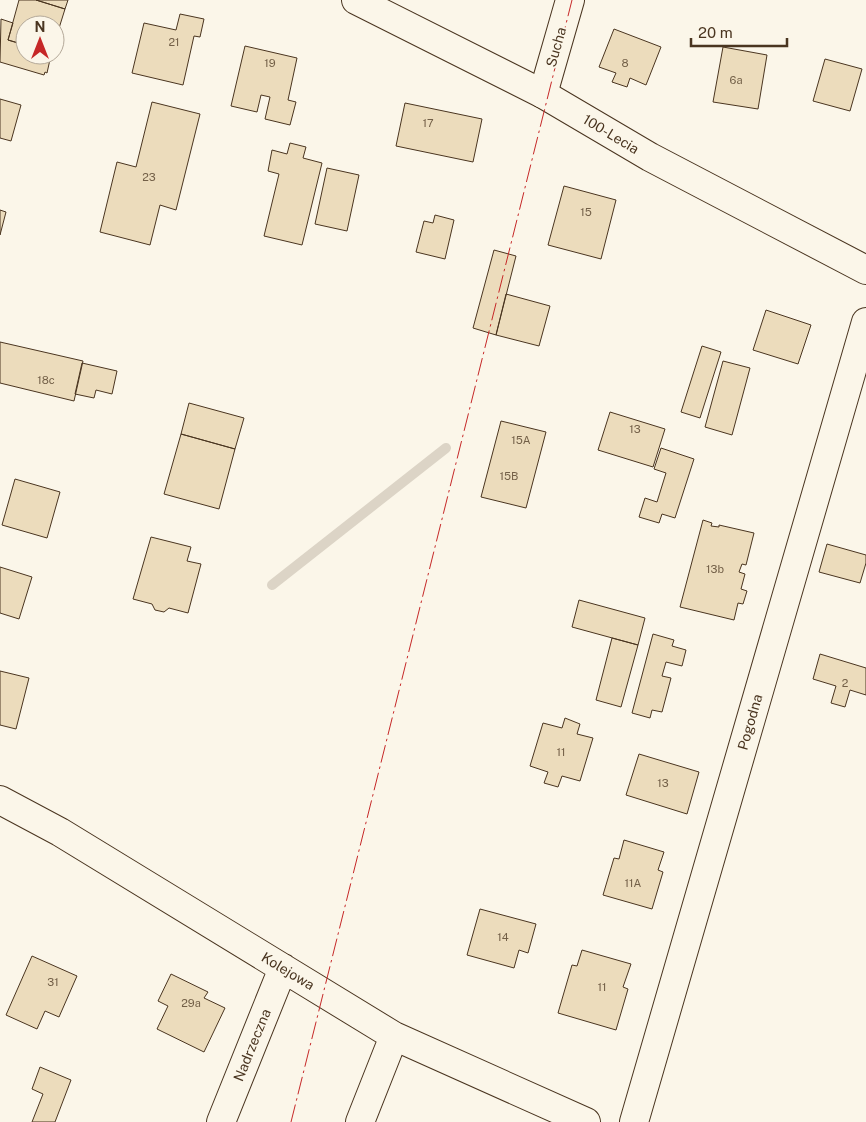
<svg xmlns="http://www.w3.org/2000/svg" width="866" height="1122" font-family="'Public Sans',sans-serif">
  <rect width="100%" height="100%" fill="#fbf6e9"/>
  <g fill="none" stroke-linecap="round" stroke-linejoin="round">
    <!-- stream -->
    <path stroke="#dcd4c6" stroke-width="10" d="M272,585L446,448"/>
  </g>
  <!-- building -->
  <path fill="#ecdcbc" stroke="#4a3520" d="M19,0H36L65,9L55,41V25H25V45L8,40Z
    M36,0H68L65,9Z
    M180,14L204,19L200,37L194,36L183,85L132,73L144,23L176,30Z
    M1,19L13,23L8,40L25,45V55H51L47,73L45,72L44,75L0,62Z
    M614,29L661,47L646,85L630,78L627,87L612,82L616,73L599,67Z
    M245,46L297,58L288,100L296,102L290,125L265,119L270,97L261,95L257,112L231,106Z
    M723,47L767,55L758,109L713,102Z
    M825,59L862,69L850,111L813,101Z
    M0,99L21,105L11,141L0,138Z
    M152,102L200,114L176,210L160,205L150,245L100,232L117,162L136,167Z
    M405,103L482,119L473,162L396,146Z
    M290,143L306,147L303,158L322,163L302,245L264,236L279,174L268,171L272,150L287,154Z
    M327,168L359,175L347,231L315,224Z
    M564,186L616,200L601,259L548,245Z
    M0,210L6,212L0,235Z
    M435,215L454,220L445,259L416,252L424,221L433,223Z
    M494,250L516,256L496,335L473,328Z
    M506,294L550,306L539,346L496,335Z
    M766,310L811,325L798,364L753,350Z
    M0,342L83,361L74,401L0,383Z
    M702,346L721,352L700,418L681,412Z
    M723,361L750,368L732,435L705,427Z
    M82,363L117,371L112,394L96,390L94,398L75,394Z
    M189,403L244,418L235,449L181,434Z
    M610,412L665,429L653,467L598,450Z
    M501,421L546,432L526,508L481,497Z
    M181,434L235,449L219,509L164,494Z
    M661,448L694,459L675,518L662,514L659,523L639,517L645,498L657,502L666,473L654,469Z
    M15,479L60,492L47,538L2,525Z
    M703,520L712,523L711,526L719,527V525L754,533L746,565L742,564L739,572L745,574L741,589L747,591L743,604L738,603L734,620L680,607Z
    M151,537L191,547L187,561L201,564L188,613L169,608L164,612L155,610L152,604L133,599Z
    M827,544L866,555V563L860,583L819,572Z
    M0,567L32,577L19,619L0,613Z
    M579,600L645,618L638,645L572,627Z
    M653,634L674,640L672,646L686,650L682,666L666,662L662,676L671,678L662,712L652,710L650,718L632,713Z
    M612,638L638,645L621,707L596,700Z
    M820,654L866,668V695L850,690L845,707L831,703L836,686L813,679Z
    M0,671L29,678L16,729L0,725Z
    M565,718L580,724L577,734L593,738L580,781L562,776L558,787L544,783L548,772L530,766L543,723L562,728Z
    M639,754L699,772L687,814L626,795Z
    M624,840L664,852L658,870L663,872L652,909L603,895L614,858L619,859Z
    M480,909L536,924L528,953L519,950L514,968L467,955Z
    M582,950L631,964L623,987L628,989L616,1030L558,1013L572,965L577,966Z
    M32,956L77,976L59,1017L45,1011L37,1029L6,1015Z
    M171,974L208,992L204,998L225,1008L204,1052L157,1029L168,1006L158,1001Z
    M40,1067L71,1080L55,1122H32L43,1094L32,1089Z"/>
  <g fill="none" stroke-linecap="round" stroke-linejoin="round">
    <!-- street casing -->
    <g stroke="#4a3520" stroke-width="30">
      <path id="street" d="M543,94L570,0
        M0,800L60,832L394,1036L586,1122
        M221,1122L283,968
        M360,1122L394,1036
        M634,1122L866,322"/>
    </g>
    <!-- secondary casing -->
    <g stroke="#4a3520" stroke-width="30">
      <path id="secondary" d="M356,0L543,94L650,157L866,270"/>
    </g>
    <!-- street -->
    <use href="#street" stroke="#fbf6e9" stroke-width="28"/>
    <!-- secondary -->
    <use href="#secondary" stroke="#fbf6e9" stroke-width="28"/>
    <!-- power -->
    <path stroke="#c62828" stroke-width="1" stroke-dasharray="18 4 2.5 4" stroke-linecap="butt" d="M291,1122L572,0"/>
  </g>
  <g text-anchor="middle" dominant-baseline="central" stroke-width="4" stroke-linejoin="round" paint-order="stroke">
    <!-- number labels -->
    <g font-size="11" fill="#725f47">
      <text x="174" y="42">21</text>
      <text x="270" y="63">19</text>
      <text x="625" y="63">8</text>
      <text x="736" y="80">6a</text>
      <text x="428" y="123">17</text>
      <text x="149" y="177">23</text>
      <text x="586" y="212">15</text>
      <text x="46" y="380">18c</text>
      <text x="635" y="429">13</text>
      <text x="521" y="440">15A</text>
      <text x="509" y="476">15B</text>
      <text x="715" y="569">13b</text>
      <text x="845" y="683">2</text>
      <text x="561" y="752">11</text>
      <text x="663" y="783">13</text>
      <text x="633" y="883">11A</text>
      <text x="503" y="937">14</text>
      <text x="53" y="982">31</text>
      <text x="602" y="987">11</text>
      <text x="191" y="1003">29a</text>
    </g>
    <!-- street labels -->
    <g font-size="14" fill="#4a3520" stroke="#fbf6e9">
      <text transform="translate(556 47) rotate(-74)">Sucha</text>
      <text transform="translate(611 134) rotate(31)">100-Lecia</text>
      <text transform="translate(750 722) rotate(-74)">Pogodna</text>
      <text transform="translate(288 971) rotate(31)">Kolejowa</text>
      <text transform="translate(252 1045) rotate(-68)">Nadrzeczna</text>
    </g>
  </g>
  <!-- north arrow -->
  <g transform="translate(40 40)"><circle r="24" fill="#fbf6e9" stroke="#b4a999"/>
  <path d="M0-4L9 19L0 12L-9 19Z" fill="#c62828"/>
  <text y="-8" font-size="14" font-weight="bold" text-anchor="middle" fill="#4a3520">N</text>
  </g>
  <!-- scale -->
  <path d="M691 38v8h96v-8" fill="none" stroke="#4a3520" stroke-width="2.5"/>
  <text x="698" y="38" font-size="15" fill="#4a3520" stroke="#fbf6e9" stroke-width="4" paint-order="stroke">20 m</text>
</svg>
